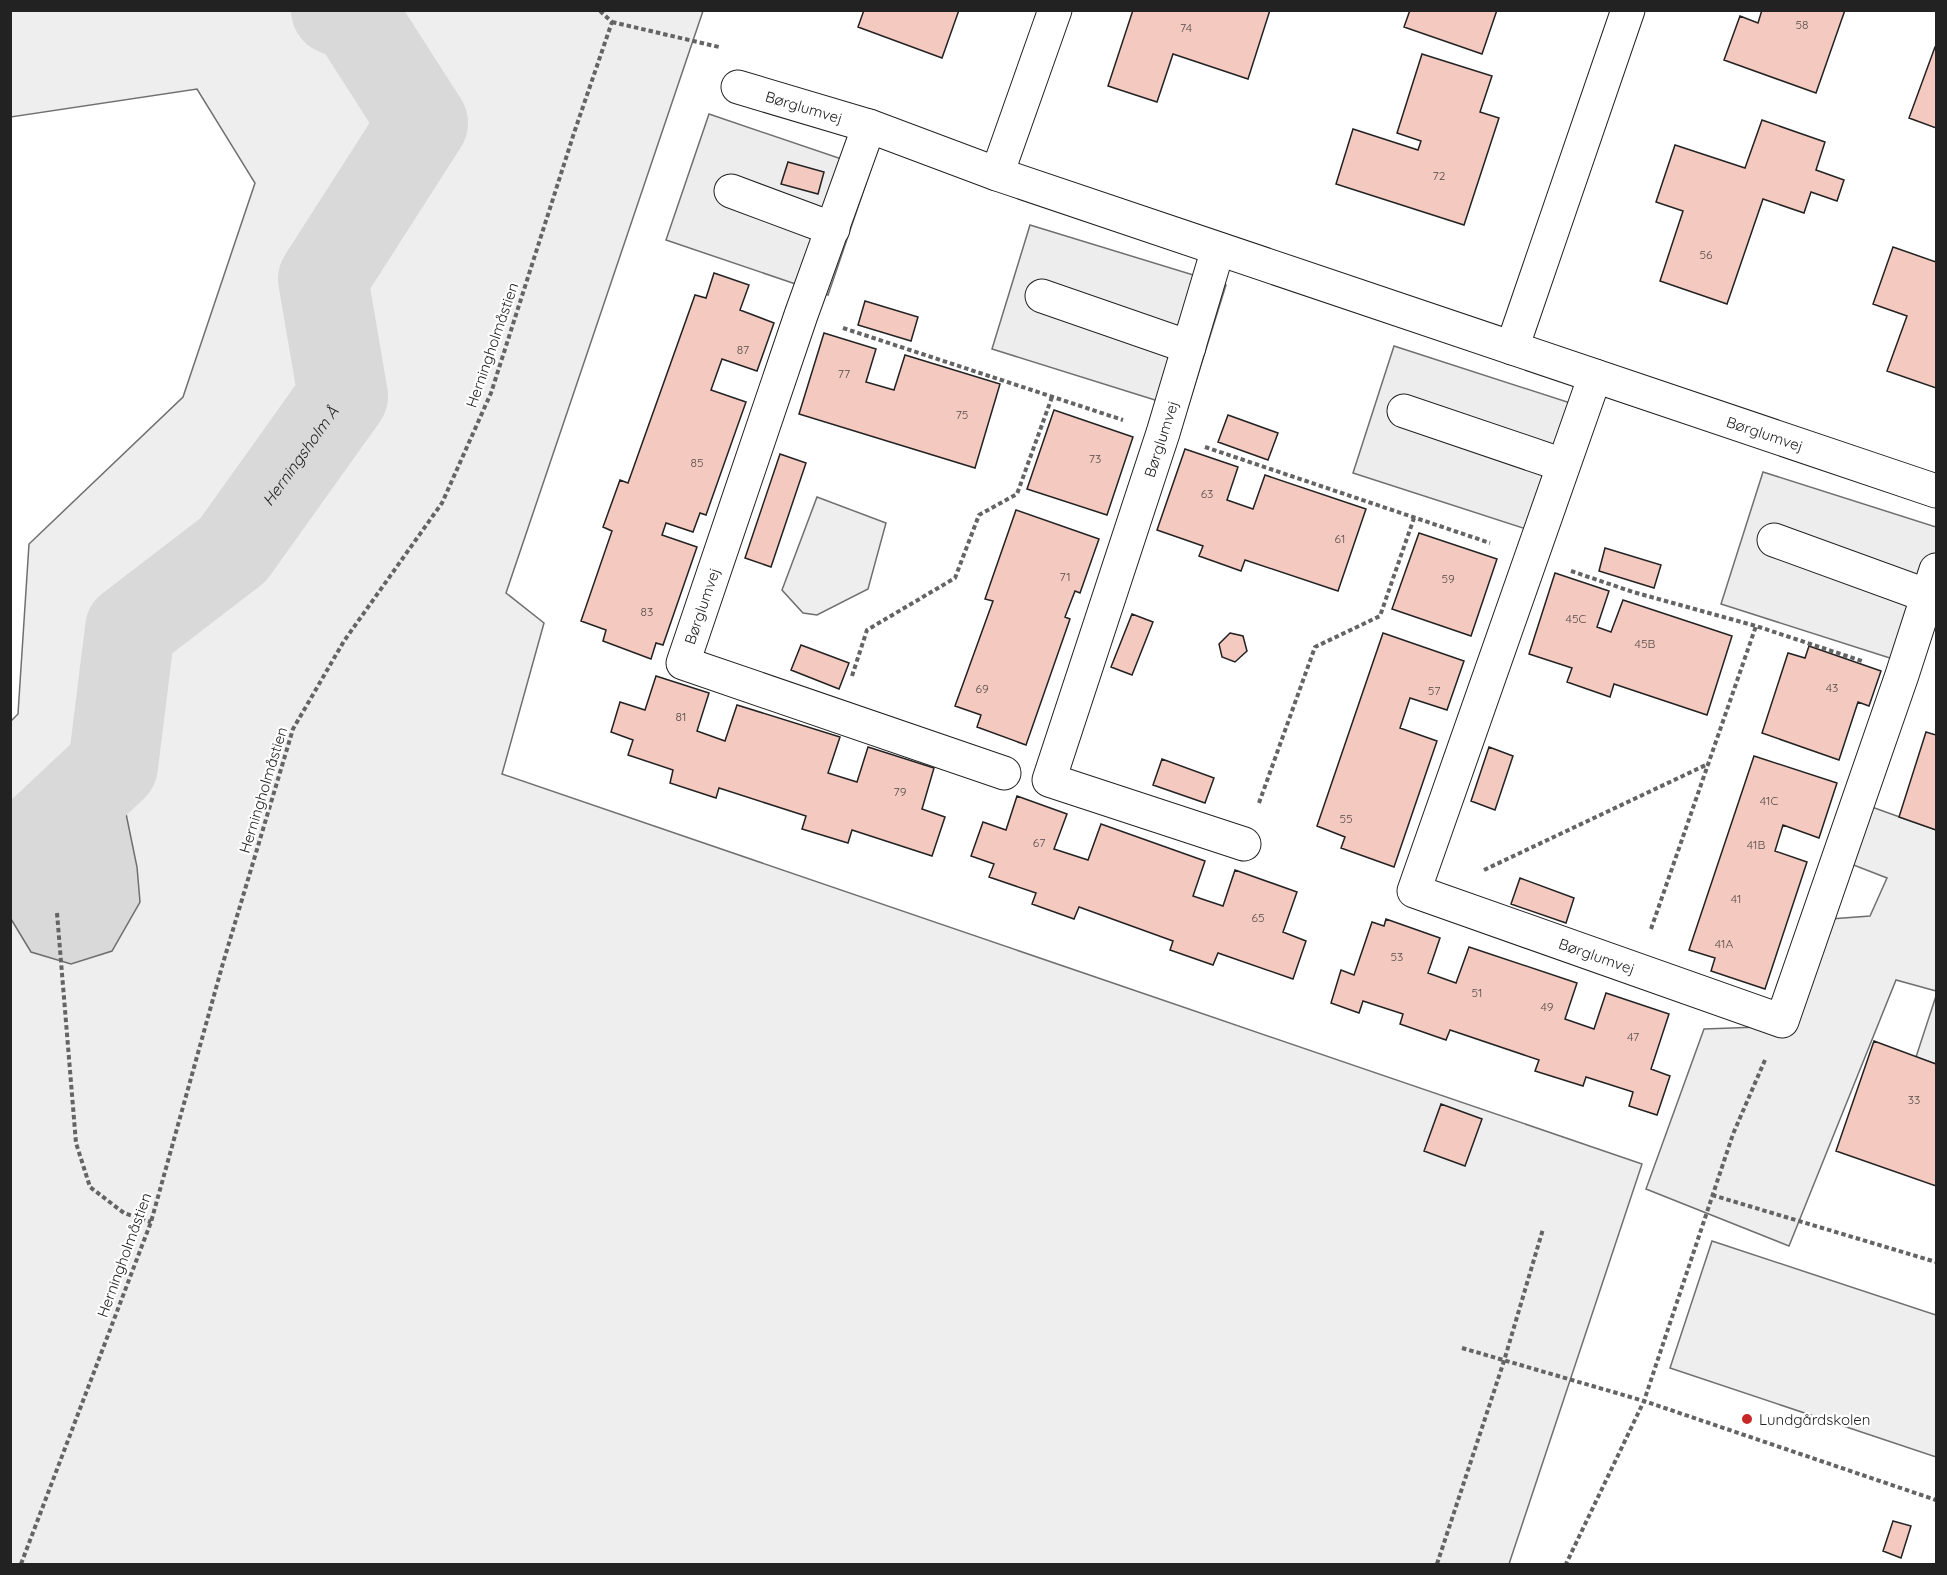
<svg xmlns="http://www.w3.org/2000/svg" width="1947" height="1575" font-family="Quicksand,sans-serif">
  <rect width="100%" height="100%" fill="#fff"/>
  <!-- green -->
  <path fill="#eee" stroke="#6f6f6f" stroke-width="1.5" d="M11,11H703L506,593L544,623L502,774L1642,1164L1509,1564H11L10,722L18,714L29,544L183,397L255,183L197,89L11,117Z
    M817,497L886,523L868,589L817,615L803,613L782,590Z
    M1869,806L1936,830V991L1896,980L1789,1246L1646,1189L1704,1029L1787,1026L1830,919L1870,916L1887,878L1851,864Z
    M1712,1241L1936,1315V1457L1670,1368Z"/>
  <!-- parking -->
  <path fill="#ededed" stroke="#6f6f6f" stroke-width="1.5" d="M709,114L871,169L828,295L666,240Z
    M1030,225L1226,285L1187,410L992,349Z
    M1394,346L1592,410L1551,537L1353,473Z
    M1763,472L1936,527V598L1915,666L1721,604Z
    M1936,996V1064L1916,1057Z"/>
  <!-- water -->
  <path fill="#d9d9d9" stroke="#6f6f6f" stroke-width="1.5" d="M113,766L123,799L137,867L140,902L112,951L71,964L31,952L11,919V863Z"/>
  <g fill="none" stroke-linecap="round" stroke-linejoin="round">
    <!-- river -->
    <path stroke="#d9d9d9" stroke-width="90" id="s1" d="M10,863L113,766L130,629L233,550L343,396L323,279L423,123L355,17L336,10"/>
  </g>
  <!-- building -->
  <path fill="#f3c9c0" stroke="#222" stroke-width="1.5" d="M864,10H959L942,58L858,27Z
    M1133,10H1270L1248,79L1173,54L1157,102L1108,86Z
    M1410,10H1497L1482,54L1404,27Z
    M1762,10H1845L1816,93L1724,60L1740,16L1758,23Z
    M1935,47H1936V128L1909,118Z
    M1422,54L1492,76L1480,112L1499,118L1464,225L1336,184L1353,129L1418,150L1421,141L1397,133Z
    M1762,120L1825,142L1816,170L1844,180L1837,201L1811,192L1804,213L1763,199L1727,304L1660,281L1683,211L1656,202L1675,145L1745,168Z
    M788,162L824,172L818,194L781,184Z
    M1893,247L1936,262V388L1887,371L1907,316L1873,304Z
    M714,273L749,285L740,310L774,323L757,371L722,359L711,390L746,402L706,515L700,513L693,532L666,523L662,535L697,547L663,645L656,643L651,659L603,641L606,630L581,621L612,531L603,527L620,480L628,483L695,295L706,298Z
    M865,301L918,317L911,341L858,325Z
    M824,333L876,349L866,382L894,390L905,355L1000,384L975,468L799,414Z
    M1054,410L1133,437L1107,515L1027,489Z
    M1228,415L1278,433L1268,460L1218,442Z
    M1185,449L1238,467L1227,500L1253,509L1265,475L1366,509L1338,591L1245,560L1241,571L1199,556L1203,546L1157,530Z
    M780,454L806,463L771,567L745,558Z
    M1016,510L1099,539L1080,593L1075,591L1065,617L1070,619L1026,745L977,727L981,715L955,706L993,601L985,599Z
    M1419,533L1497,559L1471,636L1392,609Z
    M1605,548L1661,565L1654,588L1599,571Z
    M1555,573L1609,591L1597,627L1611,632L1623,600L1732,636L1707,715L1614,684L1610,697L1567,682L1572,668L1529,654Z
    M1132,614L1153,622L1132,675L1111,667Z
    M1230,633L1243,636L1247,651L1235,662L1222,657L1219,644Z
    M1383,633L1464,661L1447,710L1410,698L1400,728L1437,741L1394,867L1341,848L1345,837L1317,826Z
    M801,645L849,663L839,689L791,670Z
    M1809,646L1881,671L1869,706L1858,702L1839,760L1762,733L1788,653L1805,658Z
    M656,676L709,693L697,731L725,741L737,705L840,737L828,773L857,782L868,747L934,768L922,809L945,817L932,856L852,830L848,843L802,829L806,816L719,788L716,798L670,783L673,770L628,755L633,740L611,732L620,702L645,710Z
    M1926,732L1936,735V830L1899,817Z
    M1489,747L1513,756L1495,810L1471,801Z
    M1754,756L1837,783L1819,838L1783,825L1775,851L1807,862L1765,989L1711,971L1715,958L1689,950Z
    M1162,759L1214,778L1205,803L1153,785Z
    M1017,796L1067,814L1054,849L1088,860L1101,824L1205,861L1193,896L1223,906L1235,870L1297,892L1283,932L1306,941L1293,979L1218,953L1213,965L1170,950L1173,941L1079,907L1074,919L1032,904L1036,893L989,877L994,864L971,856L983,822L1006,830Z
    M1520,878L1574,898L1566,923L1511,904Z
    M1386,919L1440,938L1428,973L1456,983L1469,947L1577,983L1565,1019L1594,1029L1606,993L1669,1014L1651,1069L1670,1076L1657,1115L1629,1106L1633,1092L1586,1077L1583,1086L1535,1071L1539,1060L1450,1030L1446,1040L1400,1024L1403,1014L1363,1001L1359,1013L1331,1003L1341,970L1354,975L1372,922L1384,926Z
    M1874,1041L1936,1064V1186L1836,1151Z
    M1441,1104L1482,1119L1465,1166L1424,1151Z
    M1893,1521L1911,1526L1901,1558L1883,1551Z"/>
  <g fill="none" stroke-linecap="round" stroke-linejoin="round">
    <!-- minor casing -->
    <g stroke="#222" stroke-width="35">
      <g id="minor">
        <path id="s2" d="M738,87L869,126L997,174L1936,491"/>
        <path d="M869,126L801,315L683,663L1004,773"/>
        <path d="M997,174L1055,10"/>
        <path d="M731,191L833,229"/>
        <path d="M1218,249L1163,433L1049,780L1244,844"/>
        <path d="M1042,296L1189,347"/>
        <path d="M1512,348L1628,10"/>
        <path id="s3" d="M1595,376L1414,891L1782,1021L1902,675L1936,570"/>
        <path d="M1404,411L1563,465"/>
        <path d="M1774,540L1928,596"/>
      </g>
    </g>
    <!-- path -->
    <path stroke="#646464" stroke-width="4" stroke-dasharray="4.5 3" stroke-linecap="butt" d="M612,22L719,47
      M843,328L1123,420
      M1205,447L1490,543
      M1571,571L1633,592L1756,626L1862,661
      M852,676L867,630L955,578L979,515L1017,494L1052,397
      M1259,803L1315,647L1380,616L1414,518
      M1484,870L1708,764
      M57,913L76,1143L90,1187L124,1213L151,1222
      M1651,929L1756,626
      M1765,1060L1733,1134L1644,1401L1936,1500
      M1712,1195L1936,1262
      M1462,1348L1644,1401L1566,1564
      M21,1564L151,1222L223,963L293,729L344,641L442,503L491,393L574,133L612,22L599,10
      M1437,1564L1504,1361L1543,1229"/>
    <!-- minor -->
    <use href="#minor" stroke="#fff" stroke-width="33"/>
  </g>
  <!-- markers -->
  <circle fill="#c62828" stroke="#fff" stroke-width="2" cx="1747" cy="1419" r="6"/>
  <g text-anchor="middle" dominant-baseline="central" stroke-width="4.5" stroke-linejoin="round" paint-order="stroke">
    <!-- number labels -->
    <g font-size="12" fill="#564c4a">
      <text x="1802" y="24">58</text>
      <text x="1186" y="27">74</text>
      <text x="1439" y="175">72</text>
      <text x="1706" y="254">56</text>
      <text x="743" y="349">87</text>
      <text x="844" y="373">77</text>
      <text x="962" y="414">75</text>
      <text x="1095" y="458">73</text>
      <text x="697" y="462">85</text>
      <text x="1207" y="493">63</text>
      <text x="1340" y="538">61</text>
      <text x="1065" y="576">71</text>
      <text x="1448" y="578">59</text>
      <text x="647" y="611">83</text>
      <text x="1576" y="618">45C</text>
      <text x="1645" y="643">45B</text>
      <text x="1832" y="687">43</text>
      <text x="982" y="688">69</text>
      <text x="1434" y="690">57</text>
      <text x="681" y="716">81</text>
      <text x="900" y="791">79</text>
      <text x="1769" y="800">41C</text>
      <text x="1346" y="818">55</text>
      <text x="1039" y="842">67</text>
      <text x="1756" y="844">41B</text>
      <text x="1736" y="898">41</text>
      <text x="1258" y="917">65</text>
      <text x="1724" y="943">41A</text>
      <text x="1397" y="956">53</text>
      <text x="1477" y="992">51</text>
      <text x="1547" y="1006">49</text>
      <text x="1633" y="1036">47</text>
      <text x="1914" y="1099">33</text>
    </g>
    <!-- street labels -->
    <g font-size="15" fill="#222" stroke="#fff">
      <text stroke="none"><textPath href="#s2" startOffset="69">Børglumvej</textPath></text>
      <text transform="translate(492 345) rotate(-71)">Herningholmåstien</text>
      <text stroke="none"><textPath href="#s2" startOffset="1084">Børglumvej</textPath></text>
      <text transform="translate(1161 439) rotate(-72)">Børglumvej</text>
      <text transform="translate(702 606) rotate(-71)">Børglumvej</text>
      <text transform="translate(263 790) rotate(-73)">Herningholmåstien</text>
      <text stroke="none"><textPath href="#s3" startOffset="740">Børglumvej</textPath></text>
      <text transform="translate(124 1255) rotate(-70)">Herningholmåstien</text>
    </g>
    <!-- poi labels -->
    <g font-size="15" fill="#222" stroke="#fff" text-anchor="start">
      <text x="1759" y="1419">Lundgårdskolen</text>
    </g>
    <!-- water labels -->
    <g font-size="16" font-style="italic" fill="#222" stroke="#fff">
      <text stroke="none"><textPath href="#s1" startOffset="525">Herningsholm Å</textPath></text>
    </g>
  </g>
  <!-- border -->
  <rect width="1947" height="1575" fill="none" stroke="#222222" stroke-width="24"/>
</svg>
